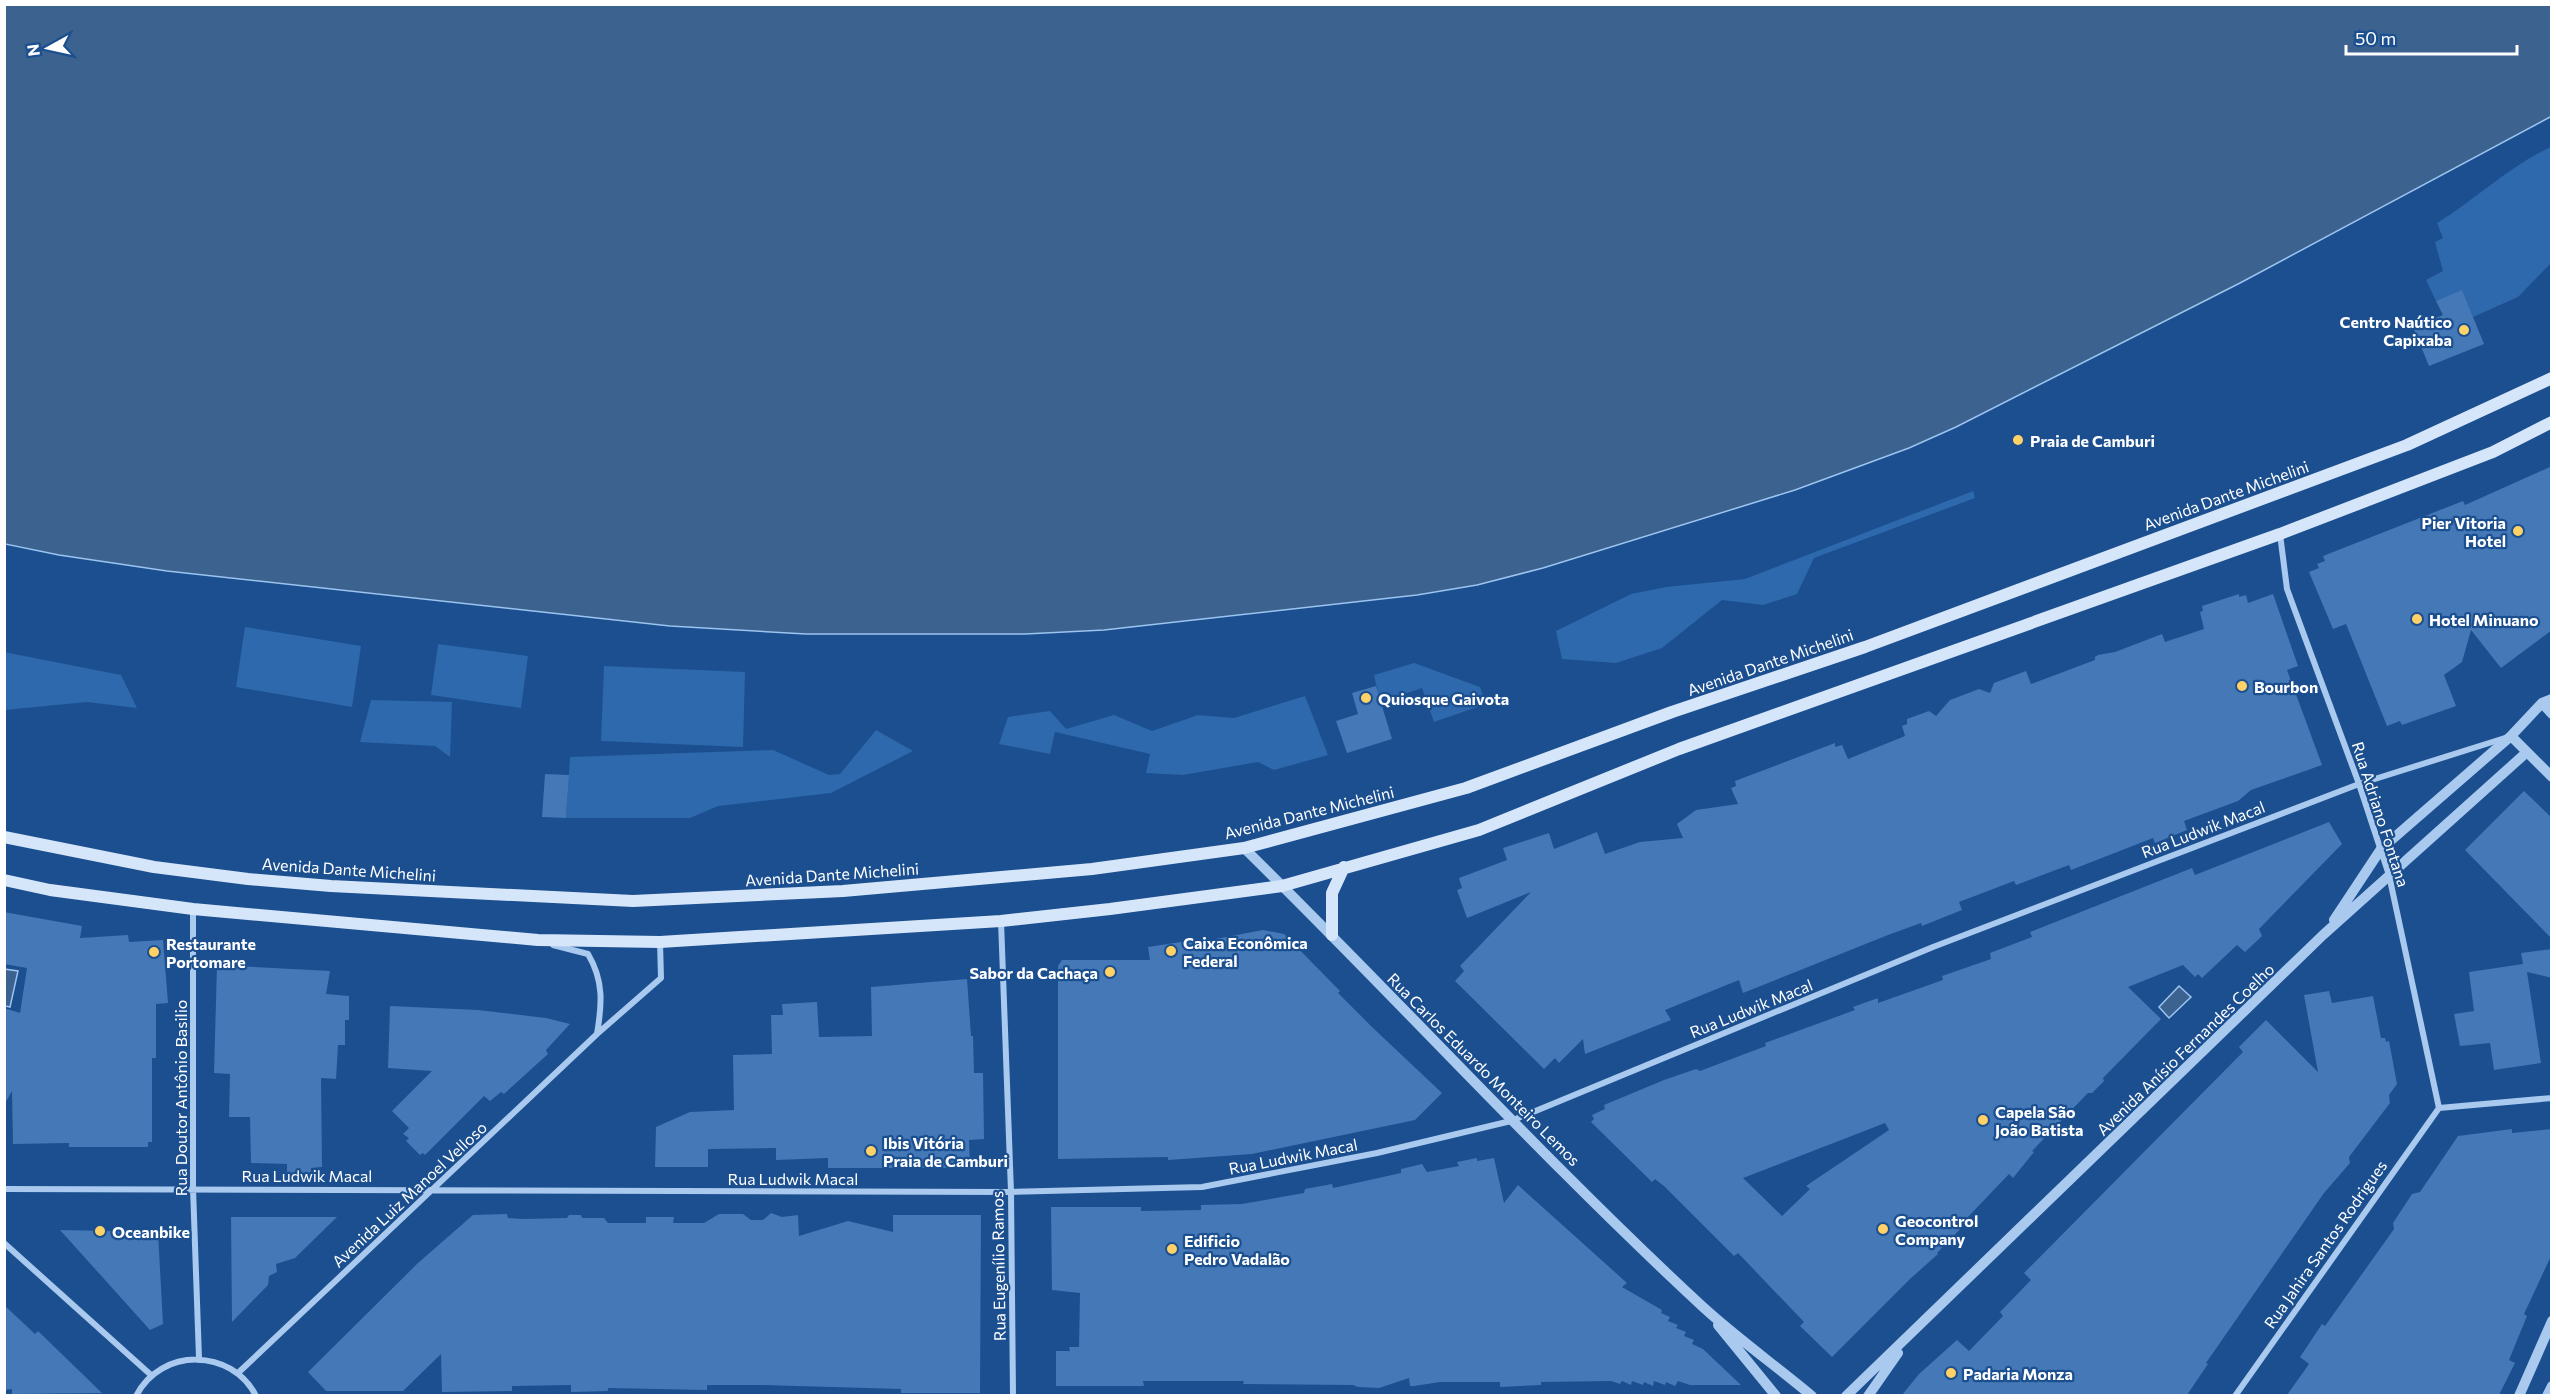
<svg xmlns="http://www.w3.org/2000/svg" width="2556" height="1400" font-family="Commissioner,sans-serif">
  <rect width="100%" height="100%" fill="#1b4f8f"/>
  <!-- green -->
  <path fill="#2e69ad" d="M2551,147V263L2518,297L2473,317L2462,291L2436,301L2426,280L2443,271L2435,242L2443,238L2437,223C2475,200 2511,165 2551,147Z
    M1973,491L1975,498L1814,558L1797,594L1763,605L1722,600L1662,648L1616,663L1562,659L1556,631L1631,594L1666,587L1745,579Z
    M245,627L361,646L352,707L236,687Z
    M438,644L528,656L521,708L431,695Z
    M4,652L121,675L137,708L87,702L5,710Z
    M1414,663L1480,687L1486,704L1434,722L1422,688L1380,702L1374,675Z
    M604,666L745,672L743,747L601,741Z
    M1305,696L1328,755L1274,770L1258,762L1183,775L1146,773L1150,754L1055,732L1050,754L999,744L1008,717L1050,711L1066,729L1114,715L1152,731L1198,715L1234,718Z
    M371,700L452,702L450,757L435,746L360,742Z
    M876,730L913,751L831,793L718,806L690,818H566L570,757L773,750L829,775L840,774Z"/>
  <!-- water -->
  <path fill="#3c6290" stroke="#9cc4f0" stroke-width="1.5" d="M5,4H2551L2552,116L2240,283L1956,427L1909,448L1795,490L1543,568L1477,585L1417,595L1104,630L1025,634H806L670,626L167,571L59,555L5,544Z
    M4,969L18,971L10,1007L5,1006Z
    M2179,986L2191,997L2169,1018L2159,1007Z"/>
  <!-- building -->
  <path fill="#4478b7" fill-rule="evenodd" d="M2462,290L2484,344L2429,366L2413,327L2443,315L2436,301Z
    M2552,466V630L2501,668L2471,630L2462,662L2444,675L2456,706L2402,725L2400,721L2387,726L2346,624L2333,629L2309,572L2319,568L2317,564L2325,561L2323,556L2463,501L2465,505Z
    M2239,594V597L2246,595L2248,603L2273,594L2298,666L2287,670L2322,765L2251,790L2238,801L2184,821L2187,830L2155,843L2153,838L2071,870L2069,865L2016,885L2014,881L1959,902L1962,910L1922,926L1921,923L1888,935L1743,993L1739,980L1665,1010L1671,1020L1585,1054L1583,1039L1559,1063L1555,1058L1544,1069L1455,981L1464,971L1460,966L1531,892L1467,918L1457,890L1462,888L1459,878L1507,860L1503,848L1549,833L1554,849L1597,832L1605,854L1640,842L1683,838L1677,824L1696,810L1738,804L1731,788L1736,786L1735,781L1835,743V747L1842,745L1848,759L1905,736L1902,726L1907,724V719L1929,711L1936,716L1950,700L1979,689L1990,693L1994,683L2026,671L2031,684L2095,660V657L2098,655L2115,652L2162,634L2165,642L2204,629L2200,612L2203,611L2202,606Z
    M1376,686L1392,739L1347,753L1336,721L1358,714L1352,693Z
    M545,774L569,775L566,818L542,817Z
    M2524,791L2552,818V939L2465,850Z
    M2329,822L2342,844L2259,929L2262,936L2245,952L2237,945L2202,978L2198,974L2195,977L2183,965L2128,987L2161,1019L2103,1078L2104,1081L2092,1093H2088L2032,1151L2034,1152L2013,1178L2009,1174L1968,1217L1970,1219L1937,1253L1938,1254L1910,1279L1832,1357L1800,1326L1804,1322L1738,1253L1734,1256L1664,1186L1655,1179L1652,1182L1591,1122L1594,1119L1592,1115L1605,1109L1604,1105L1664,1080L1696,1069L1700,1071L1742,1055L1766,1046L1765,1043L1855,1010L1853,1007L1878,998V1003L1943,980L1942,976L1991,959L1990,953L2032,937L2030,932L2192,868L2195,875ZM1885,1123L1889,1130L1806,1186L1810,1189L1782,1216L1743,1178Z
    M4,912L82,926L80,938L128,935L129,942L163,940L168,1003L156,1004V1058H152V1142H148V1147H69V1143L13,1144L12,1091L4,1105V1008L20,1013L27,968L4,964Z
    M1263,930L1284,934L1340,991L1338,993L1372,1027L1442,1093L1415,1120L1252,1154L1168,1160V1157L1058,1159V966L1062,960H1150L1148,947L1194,940V943Z
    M2552,949V978L2527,972L2541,1063L2494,1070L2490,1043L2460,1046L2454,1014L2474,1011L2469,972L2523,964L2521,953Z
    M217,965L330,971L326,994L349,996V1020H345V1045H338L336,1079L321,1078L322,1167L311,1168V1181H287V1164L251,1163L250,1117H229L230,1074L214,1073Z
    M967,979L971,1036H973L974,1073H983L984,1139L969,1140L970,1168H828V1158L776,1160V1148L708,1149V1167H655L656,1127L690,1112L734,1110L733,1055L772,1054L771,1015H783L782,1004L817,1002L819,1037L872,1036L871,987Z
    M2329,991L2332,1003L2373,996L2381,1038H2385L2386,1042L2389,1041L2397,1084L2389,1095L2390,1103L2349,1157L2350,1163L2324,1193L2206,1363L2208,1364L2187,1395H1902L1919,1374L1957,1340L1969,1351L2003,1316L2000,1312L2031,1280L2024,1273L2243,1052L2239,1047L2266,1020L2318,1072L2304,995Z
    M390,1006L478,1010L546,1018L570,1024L546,1050L548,1054L504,1094L501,1092L490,1101L484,1096L425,1155L423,1153L420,1155L406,1141L409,1138L403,1134L409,1128L392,1111L432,1071L388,1068Z
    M2512,1129V1133L2552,1129V1254L2524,1314L2527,1316L2509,1360L2515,1363L2499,1395H2287L2309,1364L2300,1357L2322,1324L2325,1326L2394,1229L2393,1223L2412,1194L2420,1192L2458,1136Z
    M1477,1158V1161L1494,1158L1504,1203L1518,1185L1627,1283L1622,1287L1662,1310L1661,1313L1670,1317L1668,1321L1678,1325L1676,1328L1686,1332L1684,1336L1694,1340L1692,1344L1703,1349L1741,1385H1690L1678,1381L1675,1386L1666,1382L1665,1385L1654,1381L1653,1386L1644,1382L1643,1385L1632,1381L1631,1385L1622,1381L1620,1384L1611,1381L1541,1382V1385L1500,1387V1382H1440L1414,1386H1410L1409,1378L1379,1388L1358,1387L1353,1385L1243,1384L1244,1381H1143L1144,1386H1056V1351H1070L1069,1347H1079L1080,1293L1052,1290L1051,1207H1141V1211L1201,1210V1205L1242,1204L1304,1193L1305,1189L1332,1184L1333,1188L1401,1173V1169L1422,1164L1427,1172L1459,1166L1457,1162Z
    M771,1213L782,1217L798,1215L799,1236L848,1221L893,1232V1215H981L980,1393H901V1389L763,1385H707V1390L608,1388V1391L571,1392V1385L512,1386V1391L442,1392L441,1354L403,1391H326L308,1372L418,1263L473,1215L507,1214L508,1218L523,1219L567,1218L569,1215H581L582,1218H604L608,1223H646V1217H674L673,1223H704L719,1214H743L751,1220H763Z
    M231,1217H337L295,1258L276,1264L277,1272L269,1276L268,1285L232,1322Z
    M60,1230L158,1232L163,1324L150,1330Z
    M4,1305L35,1334L38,1331L102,1393L12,1394V1389L4,1390Z"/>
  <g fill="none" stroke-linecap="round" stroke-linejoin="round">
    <!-- minor -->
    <path stroke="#a9c9ee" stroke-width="6" d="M2280,534L2287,589L2359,784L2389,875L2439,1108
      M193,909V1188L199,1358
      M1001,921L1011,1192L1013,1396
      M553,945L588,954C604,981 602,1004 597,1034
      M2439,1108L2552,1098
      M4,1189L1011,1192L1202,1187L1377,1153L1511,1121L1933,947L2359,784L2505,738
      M4,1243L151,1375
      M238,1373L597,1034L661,978L660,942
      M136,1396C161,1347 232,1348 256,1396
      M2235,1396L2439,1108"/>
    <!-- tertiary -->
    <path stroke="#a9c9ee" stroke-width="10" d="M2542,703L2552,714
      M2511,736L2552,777
      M1244,848C1399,1000 1544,1160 1703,1307C1737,1338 1776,1366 1812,1396
      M2334,920L2381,849L2511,736L2542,703L2552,699
      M1718,1325L1776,1396
      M1846,1396L2323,935L2527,752
      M1868,1396L1898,1353
      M2519,1396L2552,1321
      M2547,1396L2552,1386"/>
    <!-- secondary -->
    <path stroke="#d6e6fa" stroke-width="12" d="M4,837L154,867L248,879L331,886L633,901L843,891L945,882L1092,869L1244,848L1466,788L1672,712L1865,647L2407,445L2552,378
      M4,880L50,890L193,909L538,940L660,942L1001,921L1110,909L1282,886L1479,830L1679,749L2280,534L2493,452L2552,422
      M1332,935V893L1344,867"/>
  </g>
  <!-- markers -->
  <g fill="#ffd166" stroke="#1b4f8f" stroke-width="2">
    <circle cx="2464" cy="330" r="6"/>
    <circle cx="2018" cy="440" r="6"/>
    <circle cx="2518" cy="531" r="6"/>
    <circle cx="2417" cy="619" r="6"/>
    <circle cx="2242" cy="686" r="6"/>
    <circle cx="1366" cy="698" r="6"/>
    <circle cx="1171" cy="951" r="6"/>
    <circle cx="154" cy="952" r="6"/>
    <circle cx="1110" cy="972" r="6"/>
    <circle cx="1983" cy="1120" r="6"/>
    <circle cx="871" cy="1151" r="6"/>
    <circle cx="1883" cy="1229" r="6"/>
    <circle cx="100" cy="1231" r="6"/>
    <circle cx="1172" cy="1249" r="6"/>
    <circle cx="1951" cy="1373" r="6"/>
  </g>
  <g text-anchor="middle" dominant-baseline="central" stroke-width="4.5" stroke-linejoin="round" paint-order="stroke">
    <!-- poi labels -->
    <g font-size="16" font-weight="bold" fill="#fff" stroke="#1b4f8f" text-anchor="start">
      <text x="2452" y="321" text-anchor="end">Centro Naútico<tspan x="2452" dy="18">Capixaba</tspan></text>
      <text x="2030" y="440">Praia de Camburi</text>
      <text x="2506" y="522" text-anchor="end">Pier Vitoria<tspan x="2506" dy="18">Hotel</tspan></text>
      <text x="2429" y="619">Hotel Minuano</text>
      <text x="2254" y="686">Bourbon</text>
      <text x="1378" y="698">Quiosque Gaivota</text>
      <text x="1183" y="942">Caixa Econômica<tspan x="1183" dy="18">Federal</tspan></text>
      <text x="166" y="943">Restaurante<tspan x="166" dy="18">Portomare</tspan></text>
      <text x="1098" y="972" text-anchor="end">Sabor da Cachaça</text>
      <text x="1995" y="1111">Capela São<tspan x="1995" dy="18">João Batista</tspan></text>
      <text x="883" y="1142">Ibis Vitória<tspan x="883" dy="18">Praia de Camburi</tspan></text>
      <text x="1895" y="1220">Geocontrol<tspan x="1895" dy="18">Company</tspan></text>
      <text x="112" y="1231">Oceanbike</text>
      <text x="1184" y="1240">Edificio<tspan x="1184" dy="18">Pedro Vadalão</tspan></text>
      <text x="1963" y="1373">Padaria Monza</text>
    </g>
    <!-- street labels -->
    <g font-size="16" fill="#fff" stroke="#1b4f8f">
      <text transform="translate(2226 495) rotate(-20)">Avenida Dante Michelini</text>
      <text transform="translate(1770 662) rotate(-19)">Avenida Dante Michelini</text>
      <text transform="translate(1309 812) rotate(-14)">Avenida Dante Michelini</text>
      <text transform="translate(2381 814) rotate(72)">Rua Adriano Fontana</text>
      <text transform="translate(2203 829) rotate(-21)">Rua Ludwik Macal</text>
      <text transform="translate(349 869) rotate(4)">Avenida Dante Michelini</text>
      <text transform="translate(832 874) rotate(-4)">Avenida Dante Michelini</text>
      <text transform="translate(1751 1008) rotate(-22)">Rua Ludwik Macal</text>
      <text transform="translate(2185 1049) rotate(-44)">Avenida Anísio Fernandes Coelho</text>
      <text transform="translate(1484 1069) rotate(45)">Rua Carlos Eduardo Monteiro Lemos</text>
      <text transform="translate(180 1098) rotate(-90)">Rua Doutor Antônio Basilio</text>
      <text transform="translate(1293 1156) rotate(-11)">Rua Ludwik Macal</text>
      <text x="307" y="1175">Rua Ludwik Macal</text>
      <text x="793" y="1178">Rua Ludwik Macal</text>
      <text transform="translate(409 1194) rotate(-43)">Avenida Luiz Manoel Velloso</text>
      <text transform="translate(2325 1244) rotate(-55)">Rua Jahira Santos Rodrigues</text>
      <text transform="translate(998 1266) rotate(-91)">Rua Eugenílio Ramos</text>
    </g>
  </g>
  <!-- border -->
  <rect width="2556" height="1400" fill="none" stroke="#ffffff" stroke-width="12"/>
  <!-- north arrow -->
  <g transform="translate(48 48) rotate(262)" stroke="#1b4f8f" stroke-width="4.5" paint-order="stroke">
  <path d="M0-4.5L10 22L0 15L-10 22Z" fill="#ffffff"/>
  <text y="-9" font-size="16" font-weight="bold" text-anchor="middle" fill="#ffffff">N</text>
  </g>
  <!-- scale -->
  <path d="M2346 45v9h171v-9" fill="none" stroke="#ffffff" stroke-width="3"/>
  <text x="2355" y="45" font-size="18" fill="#ffffff" stroke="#1b4f8f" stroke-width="4.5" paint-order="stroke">50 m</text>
</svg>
